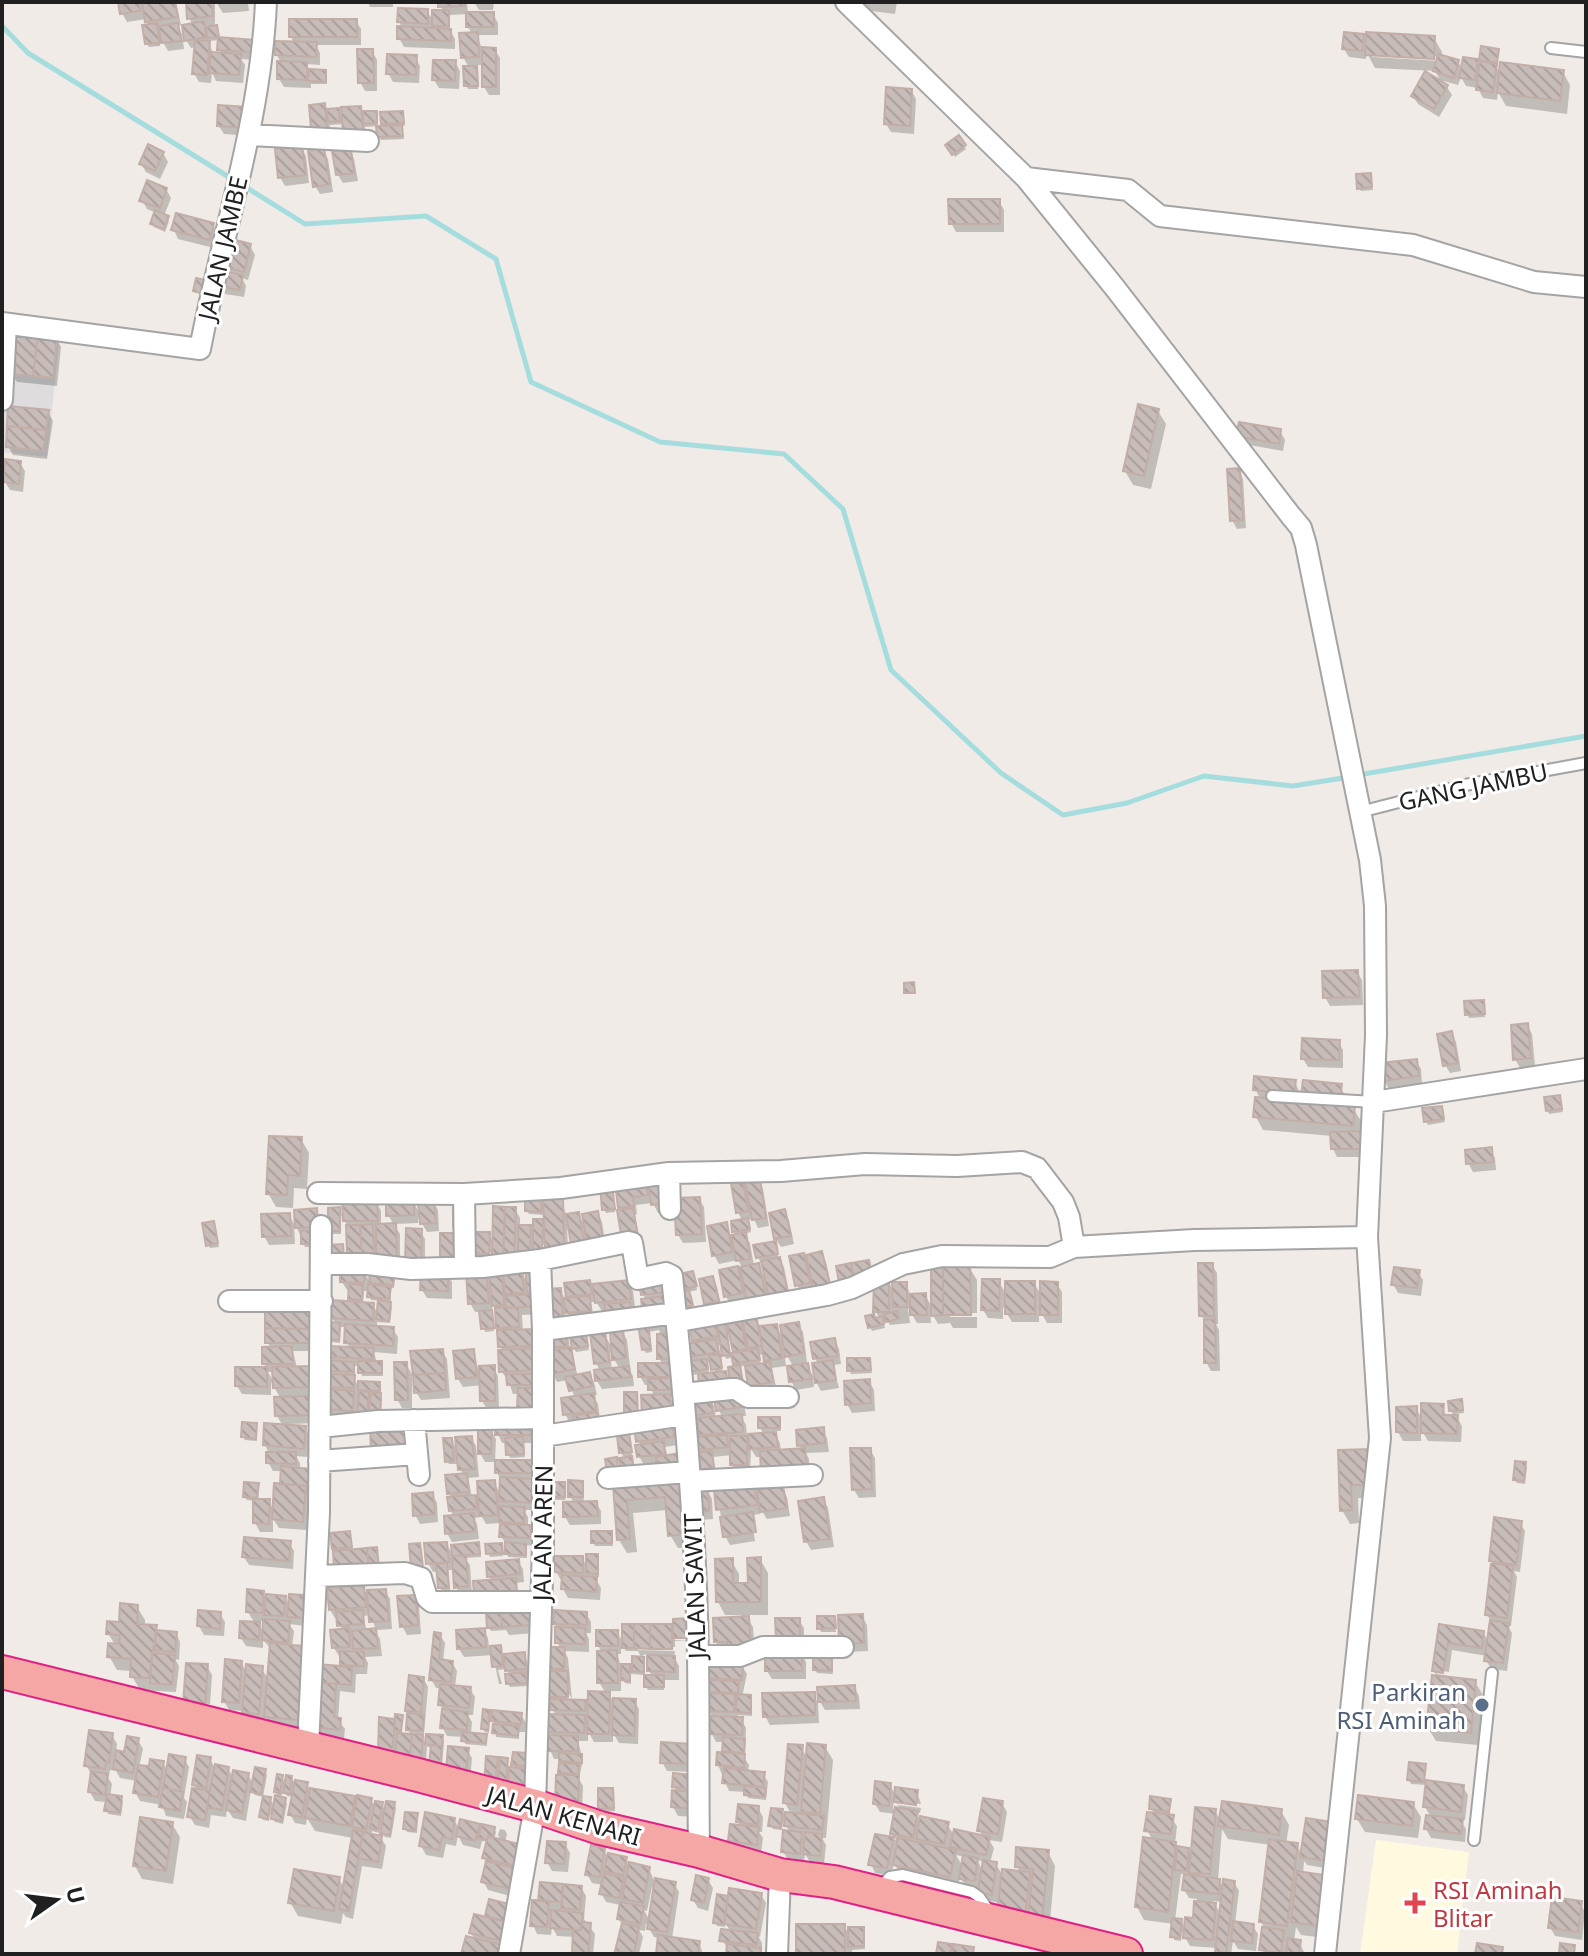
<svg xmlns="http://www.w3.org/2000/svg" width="1588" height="1956" font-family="'Noto Sans',sans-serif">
  <defs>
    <pattern id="building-back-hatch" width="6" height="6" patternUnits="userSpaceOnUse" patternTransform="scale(2)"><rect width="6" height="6" fill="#c8bcb9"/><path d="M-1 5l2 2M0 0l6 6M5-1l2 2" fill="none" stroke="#aca19f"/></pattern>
  </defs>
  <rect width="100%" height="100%" fill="#f0ebe6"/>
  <!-- residential -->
  <path fill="#dedcdd" d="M2,329L60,334L47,457L2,452Z"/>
  <!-- education -->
  <path fill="#fff9e0" d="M1376,1840L1469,1852L1457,1954H1360Z"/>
  <!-- shadow -->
  <path fill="#0003" fill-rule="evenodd" d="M120,2H176L181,25L177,26L182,34L184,49L168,51L159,35L160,46L149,47L147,44L149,26L146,19L127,22L122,13Z
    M188,2H215V25L219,39L253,41L257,60L241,59L245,65L243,83L216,81L212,72L211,83L199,82L194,73L197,47L191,48L186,40L193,25L189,18ZM220,40L219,49L223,55L213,54L209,41Z
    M216,2H248L249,11L223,13Z
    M368,2H393V7H370Z
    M440,2H467L468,14H493L498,23V35H477L482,49L495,50L500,58V95H489L484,87V65H475L478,71V89H468L466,85L469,68L463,57L472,34L468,27V14L450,15V30L455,39V49L404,47L399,38L403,29L399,22L427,11L434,22L443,12Z
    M474,2H494L493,10H479Z
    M860,2H897L895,14L864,10Z
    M356,21L361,29V45H316L320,53V65L306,64L311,71L325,72L327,84H311V88L284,87L279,79L281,63L277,55L294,43L291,37Z
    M1363,36L1368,45L1434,38L1442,52V57L1372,53V57L1458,62L1463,70L1477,61L1481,68L1484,64L1481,60L1497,51L1498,65H1495L1501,75L1563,72L1570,85L1567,114L1506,106L1498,92L1497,100L1483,98L1478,88L1466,86L1461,77L1458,85L1440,80L1435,71L1375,68L1367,53L1366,59L1349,57L1344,49Z
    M372,51L377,60V91H365L360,82Z
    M415,57L420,66L419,83L393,82L388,73Z
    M455,62L460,71L459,89L439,88L434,80Z
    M1447,87L1452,95L1439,117L1418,104L1413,96Z
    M911,90L916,99L914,134L891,132L886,124Z
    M324,105L327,111L338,110L344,119L360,108L362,113H376L378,126L365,127L366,140L344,124L330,125V136L313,129Z
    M220,108L251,136L224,134L219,126Z
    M402,113L405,126H401L404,139L381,140L379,137L385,128L382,124Z
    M959,138L966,149L955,157L948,146Z
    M301,147L306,156L309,183L285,186L280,177Z
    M323,150L328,159L333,192L320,194L315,186Z
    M350,151L354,159L358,181L343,183L338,175Z
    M163,153L168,162L160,179L146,172L141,164Z
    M1370,175L1373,190L1361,191L1359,188Z
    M166,189L171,198L164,216L169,221L165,232L154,227L152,224L156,213L147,209L142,200Z
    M999,201L1004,210V232H956L951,223Z
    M213,225L218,233L214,248L178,239L174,230Z
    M250,246L255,255L248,280L242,278L246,286L244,297L225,294L220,285L231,275L227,267Z
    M56,338L61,347L57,386L17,382L12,373Z
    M1158,411L1166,424L1151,489L1133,485L1125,471Z
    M48,412L53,421L47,459L13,455L8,446Z
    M1280,431L1285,440L1283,451L1243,444L1238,436Z
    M20,463L25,471L23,492L10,490L2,477V466L6,472Z
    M1239,470L1243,479L1246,528L1237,529L1232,520Z
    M1357,972L1362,980L1363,1005L1330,1006L1325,997Z
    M1483,1002L1485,1017L1469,1018L1467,1014Z
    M1527,1025L1532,1034L1535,1066L1520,1068L1515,1059Z
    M1451,1033L1456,1042L1461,1071L1450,1073L1445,1065Z
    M1338,1042L1343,1050V1068L1308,1067L1303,1059Z
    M1416,1061L1421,1069L1422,1085L1389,1089L1384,1080Z
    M1295,1082L1299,1091L1298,1103L1340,1086L1345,1095L1344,1107L1353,1108L1361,1121L1360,1134L1364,1142L1365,1157H1337L1333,1149L1332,1136L1263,1130L1256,1117L1261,1100L1255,1089Z
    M1559,1097L1563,1112L1549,1114L1547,1110Z
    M1441,1108L1445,1122L1428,1125L1426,1121Z
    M301,1139L309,1153L307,1189L294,1188L293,1208L276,1207L268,1193Z
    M1490,1149L1495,1158L1496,1170L1473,1172L1468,1163Z
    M645,1180L670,1212L658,1213L653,1203L636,1205L637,1214L635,1215L640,1240L627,1241L620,1207Z
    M758,1181L763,1189L769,1226L758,1228L754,1219L747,1220L751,1232L744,1234L750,1243L754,1266L758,1265L766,1281L763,1260L760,1261L758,1257L776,1243L778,1257L784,1267L791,1302L776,1306L767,1289L769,1305H730L726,1296L737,1268L744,1280L743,1269L738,1260L719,1264L714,1255L726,1224L731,1237L737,1236L734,1232L743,1221L738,1213L742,1183L749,1195Z
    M602,1188L613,1191L615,1212L606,1213L604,1209Z
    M542,1198V1201H561L567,1216L578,1214L586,1228L597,1213L602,1222L606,1248L586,1236L588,1250L569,1220H567L568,1258H552L543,1244V1254L518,1268L494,1258L485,1245L482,1246L491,1262L480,1261L475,1253L489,1234L494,1244L515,1209L520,1218V1227H530L535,1236L542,1221L546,1228L545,1215L529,1214L527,1211Z
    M699,1199L704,1207L706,1242L683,1243L678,1235Z
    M413,1201L421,1216L433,1202L438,1210L439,1231L427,1232L418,1217V1223L394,1224L400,1234V1268L354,1262L348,1227L341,1215V1234H332L330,1231L339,1209L345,1219L376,1202L381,1211V1226L394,1225L388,1215Z
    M452,1202H460L461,1231H454L452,1227Z
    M316,1211L321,1219L315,1247H305L297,1228Z
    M784,1211L789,1220L794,1244L781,1247L776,1239Z
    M289,1215L294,1224L295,1244L269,1245L264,1236Z
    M215,1227L219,1247L210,1248L208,1245Z
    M420,1231L425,1239V1273L447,1274L452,1282V1299L427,1298L422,1290L423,1270H412Z
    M821,1253L826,1262L833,1293L802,1294L797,1285L791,1258Z
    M1212,1265L1217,1273L1218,1324H1216L1219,1330L1220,1371H1211L1206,1362V1324L1201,1315Z
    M969,1267L977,1280V1313H950V1317H977V1328H953L950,1323L938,1324L930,1310L931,1323H917L908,1308L910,1323L890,1325L887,1320H883L885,1328L872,1331L870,1327L875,1320L880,1319L875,1311L888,1281L894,1292L906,1284L911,1296L925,1295L933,1309Z
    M363,1270L370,1282L393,1275L395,1279L394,1288H389L391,1292V1302L388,1301L392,1307L390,1323L377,1322V1328L393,1329L398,1337L397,1354L374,1352L377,1363L383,1367V1376H362L360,1366H355V1375H352L360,1389L379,1384L382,1399L381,1416L361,1418L357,1411V1419L333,1417L328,1408L332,1392L329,1386L333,1376L329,1370L334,1362L330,1356L350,1349L347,1342V1327H341L340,1343L331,1342L329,1338L336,1324L332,1318L354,1304L350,1298L351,1290H347L342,1282ZM364,1291H369L371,1300L380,1301L379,1315L373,1305L363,1304Z
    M485,1271L492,1284L491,1276L521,1271L543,1314L522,1315L523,1331H536L540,1393L513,1394L508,1380L501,1371L503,1351L500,1347L501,1332L498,1313L492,1302L494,1331L485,1332L481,1312H475L470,1303Z
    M1418,1272L1423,1280L1421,1296L1398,1293L1393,1284Z
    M677,1277H694L697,1290L688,1292L694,1309L684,1311Z
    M712,1278L717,1287L722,1310L711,1312L706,1304L701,1280Z
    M667,1280L676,1393H667L674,1404V1421H670L675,1430L677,1445L665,1447L668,1457L658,1463L644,1465L639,1456L641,1446L638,1441L654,1396L650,1385H645L640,1376L663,1365L659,1358L661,1336L659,1330L649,1332L652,1352L646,1353L644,1350L646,1300L643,1294Z
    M998,1281L1007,1295L1034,1283L1042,1296L1057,1284L1062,1292V1323H1047L1039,1309V1322H1012L1003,1307V1319L988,1318L983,1310Z
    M589,1282L592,1286L628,1283L633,1291L635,1307L631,1308L633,1313L602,1311L596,1302H591L594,1319L570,1318L565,1311L567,1330H563L573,1347L586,1333L589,1350L576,1352L569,1340L570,1351L578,1376L589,1374L594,1382L597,1395H593L598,1404L600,1419L570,1423L565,1414L575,1398L568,1380L557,1382L553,1374L549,1348L560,1290L569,1305L566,1285Z
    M309,1314L314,1323L313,1351H293L297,1368H308L313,1377L314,1395H308L314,1406L315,1423L289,1424V1427L305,1428L310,1437L308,1457L296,1456L300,1463V1470L309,1471L307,1530L279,1528L273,1519V1532H260L255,1523V1501L247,1500L245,1497L258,1485L259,1501H269L274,1511L283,1471H273L268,1462V1451L265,1445L283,1426L277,1416L281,1399L271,1382V1395L242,1394L237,1386V1369H268L264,1364L271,1348L267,1342ZM268,1372H274V1383Z
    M755,1317L760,1328L776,1326L784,1340L798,1324L803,1332L807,1362H805L816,1381L818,1364L815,1358L834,1340L839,1349L841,1364L833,1365L839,1388L821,1391L813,1376L814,1387L796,1390L791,1381L794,1368L784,1350L786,1366L772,1368L777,1391L755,1394L750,1386L747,1365L739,1367L743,1387L734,1357L726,1359L722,1344L718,1346L723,1373L730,1381L708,1395L714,1406L716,1418H722L716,1400L744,1405L746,1416H741L746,1425L747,1436L764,1435L760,1428L779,1419L781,1431H774L780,1443L781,1452L802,1450L799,1445L822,1429L827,1438L829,1452L806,1453L809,1459L810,1479L762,1457H756L751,1449L750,1473H736L732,1465V1455L713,1457L717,1476L694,1469L703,1454L700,1449L703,1439L700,1424H696L691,1416L701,1387L700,1374L692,1375L690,1371L694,1362L690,1356L697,1345L694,1340L714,1320L720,1332L726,1325L730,1355L736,1354L740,1324L747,1336ZM765,1354L769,1364L761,1366L759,1355ZM708,1362H712L716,1374L709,1375Z
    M622,1331L627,1340L630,1366L627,1367L633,1376L634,1386L602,1389L597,1381L596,1372L600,1371L596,1363L604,1334L613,1349ZM610,1352L615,1361L620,1369L612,1370Z
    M442,1351L447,1359L450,1398L421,1400L416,1392Z
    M473,1351L478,1368L493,1367L498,1376L499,1409H487L482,1401V1385L463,1387L458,1379Z
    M869,1360L872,1373L851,1374L849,1370Z
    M406,1364L412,1374V1408H402L397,1399Z
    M869,1381L874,1390L875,1411L852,1413L847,1404Z
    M1461,1401L1464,1413L1455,1414L1462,1426L1461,1442L1428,1441L1421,1429V1441H1403L1398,1432L1416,1408L1423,1421L1442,1406L1447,1417H1454L1451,1411Z
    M530,1424L534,1433V1443H524L525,1457L510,1458L507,1443H502L498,1434Z
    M256,1425L257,1441L245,1440L243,1437Z
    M491,1430L496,1439L495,1462H485L480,1453Z
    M628,1436L632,1455L630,1456L635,1473L621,1453Z
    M471,1438L476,1446L479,1477L468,1478L472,1497L480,1496L494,1482L501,1495L502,1482L497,1473L532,1462L537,1481H532L536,1489L535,1510H524L528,1517V1527L535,1536V1546L525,1545L527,1558L508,1557L507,1546L501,1536L502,1523L486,1524L482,1517L474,1518L477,1524L479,1539L452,1542L447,1533L454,1517L451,1511L452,1499L449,1494L463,1475L459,1464H449L447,1461L451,1440L458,1451Z
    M870,1450L875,1458L876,1497L859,1498L854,1490Z
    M1340,1452L1380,1498H1358L1359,1523L1350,1524L1342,1510Z
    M1525,1463L1527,1467L1525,1484L1517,1483L1515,1479Z
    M679,1481L691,1548H678L670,1535L668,1510L633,1513L637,1552L627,1553L619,1540L615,1487Z
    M582,1483L584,1503H596L601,1511V1524L570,1525L565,1517V1500H551L548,1497L563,1484L566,1504L574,1503L570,1496Z
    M753,1487L756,1493L782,1489L787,1497L790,1516L767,1519L759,1506L760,1514L752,1515L756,1521H752L755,1541L730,1545L725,1536L716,1492Z
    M707,1490L712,1499L713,1519L700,1520Z
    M432,1494L437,1503L438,1522L420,1524L415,1515Z
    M823,1499L828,1508L834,1547L811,1550L806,1541Z
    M1520,1523L1525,1531L1520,1572L1514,1571L1517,1577L1511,1626H1508L1512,1633L1507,1671L1491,1669L1486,1660L1487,1656L1452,1650L1449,1672L1437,1670V1674L1448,1676V1679L1475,1682L1483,1695L1478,1745L1436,1741L1428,1728L1438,1678L1434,1671L1441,1626L1483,1632L1489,1643L1492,1622L1487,1615L1493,1564L1491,1561Z
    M349,1533L352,1551L376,1549L380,1571L337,1553L334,1548Z
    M611,1533L613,1546H595L593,1542Z
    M289,1543L294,1551L293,1569L249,1565L244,1557Z
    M446,1544L454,1556L478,1544L480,1548L481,1557L465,1558L470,1565L472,1594L461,1595L456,1587L455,1570H448L450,1591H442L440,1588L439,1571L433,1572L428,1563Z
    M501,1545L503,1556L490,1557L488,1553Z
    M597,1556L599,1577L594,1576L601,1588L600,1600L568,1598L563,1589L564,1580H561L556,1572L582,1558L588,1568Z
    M760,1559L768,1573V1615H746L753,1627L755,1657L721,1650L716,1642L742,1619V1615H725L718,1602L731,1560L739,1574V1585H750Z
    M518,1561L523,1569L524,1582L516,1583L521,1601L492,1582L489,1576Z
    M363,1588L365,1592L385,1591L390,1599L392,1629L376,1630L371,1615L363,1616L367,1631H375L380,1639L382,1656L365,1657L368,1663L367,1674H356L355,1693L340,1691L338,1720L345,1729L344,1738L320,1736L315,1727L319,1666L342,1668V1656H339L334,1648L342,1631L339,1618H335L330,1610Z
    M263,1593L265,1596L285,1598L290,1607L303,1597L308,1606L306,1626L289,1624L294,1631L292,1647L302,1648L305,1732L274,1730L264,1713L263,1722L249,1721L243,1711L229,1710L224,1701L241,1662L247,1673L261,1668L269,1680L271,1649L263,1640V1648L246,1646L241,1638L255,1624L248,1612ZM257,1621H265L264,1633Z
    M414,1597L419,1606L421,1634L407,1635L402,1626Z
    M137,1607L145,1620V1626L156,1627L158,1632L176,1633L180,1642L179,1660L175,1659L179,1666L176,1692L140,1690L132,1676V1671L117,1670L109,1656L115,1645L108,1633Z
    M586,1613L591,1622V1633H586L589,1639V1652L564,1651L568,1658L572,1699L565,1687L561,1689L569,1701L585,1702L590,1711L606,1694L599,1682L602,1652L598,1646L617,1632L624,1644L670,1626L675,1640L689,1641H675V1647L638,1646V1650L675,1651L674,1657L679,1666V1680H665L664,1690H648L646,1687L653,1677L649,1671V1654H646L642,1656L645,1662V1675L631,1674V1684L625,1683L621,1677V1691H607L616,1706L634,1701L639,1709L638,1744L619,1743L613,1733V1742H594L588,1731V1741H578L583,1760L579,1779L583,1786L582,1811L562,1810L561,1759H554L550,1750L552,1737L548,1732L556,1716L546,1696L547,1668L561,1649L557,1642L555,1623ZM621,1644L626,1651H638L642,1659L634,1667L621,1666L617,1654H621Z
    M220,1614L225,1622L224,1636L204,1635L199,1626Z
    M862,1616L867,1625L868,1651L846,1652Z
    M834,1618L836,1632H821L819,1628Z
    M535,1620L536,1633L509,1635L506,1630L491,1631L489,1628Z
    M799,1620L804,1628V1647L778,1639Z
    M483,1630L488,1638L489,1648L500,1647L503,1656L524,1654L528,1663V1686L510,1687L508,1684L510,1675L507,1669L498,1670L502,1684H499L493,1655L464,1657L459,1649Z
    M440,1635L445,1643L443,1662H452L457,1671L455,1687L470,1689L475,1697L473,1715H468L472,1722L471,1734L486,1736L487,1746L465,1744L464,1737L447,1736L442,1727L441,1688H436L431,1679Z
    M801,1654L806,1662V1679H772L767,1671Z
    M831,1657L833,1674L817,1673L815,1670Z
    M207,1666L212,1675L210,1704L187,1702Z
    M742,1666L747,1674L742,1697H750L752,1701V1716L738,1715V1719H741L746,1728L745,1756H743L749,1765L748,1772L763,1774L768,1782L766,1800L748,1798L746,1792L729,1791L718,1765L726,1755L725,1742H716L712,1734V1716L709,1711L711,1685L706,1677Z
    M423,1678L428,1687L424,1734H420L427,1746L428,1736L442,1737L444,1741L442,1768L432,1747H427L425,1773L385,1762L394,1720L401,1717L402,1736H412L408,1730L407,1710Z
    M854,1687L859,1696L860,1709L825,1710L820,1702Z
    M813,1694L818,1703L819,1723L770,1725L765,1716Z
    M488,1711L493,1719L521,1715L526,1723L525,1732H519V1739L496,1737L495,1725L490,1717L489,1733L485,1732L483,1729Z
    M112,1735L117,1744L116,1752L125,1754L138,1740L143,1749L139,1767L150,1769L163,1763L168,1771L184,1758L189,1767L184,1798L187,1802L184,1819L166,1816L162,1805L140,1801L135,1792L137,1781L120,1778L116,1771L110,1770L109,1776H107L112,1784L110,1797L121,1798L123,1802L121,1816L108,1814L107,1802L95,1801L90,1792L91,1774L86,1765Z
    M691,1746L695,1772L667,1771L662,1762Z
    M801,1747L807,1758L825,1747L833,1760L826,1838H822L826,1845L824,1864L810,1862L805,1854L804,1862L788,1860L783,1851L790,1832L783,1821L782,1830L773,1829L771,1826L782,1811L787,1819L791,1814L785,1803Z
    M467,1750L472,1758L470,1781L453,1780Z
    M526,1755L531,1795L515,1793L508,1781L507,1788L491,1793L497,1759L501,1766L507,1760L509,1769H516L513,1765Z
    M210,1759L214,1766L228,1769L234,1778L248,1775L254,1785L265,1771L267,1775L263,1797L255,1795L251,1790L246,1821L233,1818L227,1809L226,1817L211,1815L209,1828L195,1825L190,1817L197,1791L194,1785Z
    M1424,1766L1425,1782L1463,1787L1468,1795L1465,1820L1460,1819L1466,1829L1465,1842L1431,1838L1426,1829L1431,1817L1425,1807L1427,1785L1411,1784L1409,1780Z
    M282,1777L286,1785L291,1778L294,1782L307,1784L310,1790L354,1798L358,1805L371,1800L376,1808L382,1804L386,1812L394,1804L396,1808L391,1838L385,1837L380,1829L379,1833L372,1831L371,1836L381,1838L386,1846L382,1869L362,1866L353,1919L346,1917L343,1913L341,1924L298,1916L290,1902L339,1879L344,1888L353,1838L315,1831L307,1818L306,1825L295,1823L290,1814L294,1797L287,1796L283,1788L281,1799L287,1803L283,1824L275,1822L270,1814L269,1821L263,1820L261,1817L270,1799L275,1807L279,1798L276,1792Z
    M691,1777L697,1817L678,1816L673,1807L677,1792L674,1787Z
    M890,1785L896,1796L917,1792L921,1804L898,1801V1805L921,1808L920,1813L916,1812L919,1818L947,1824L955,1837L984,1838L979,1830L1002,1803L1007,1812L1002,1842L989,1840L994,1848L990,1863L996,1864L1003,1876L1020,1873L1017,1866L1048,1852L1055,1866L1049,1932L1000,1903L985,1900L981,1889L966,1887L960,1877L957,1890L903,1879L894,1863L891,1876L875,1873L871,1864L876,1836L896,1840L892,1833L896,1814L880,1812L875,1804ZM894,1799L901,1810L893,1809ZM956,1855L965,1857L963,1867ZM977,1860L985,1862L983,1871Z
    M612,1790L615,1811L602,1812L600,1808Z
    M1170,1801V1817L1177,1826L1175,1844L1178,1849L1188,1850L1193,1858L1215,1811L1221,1821L1281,1811L1289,1825L1286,1844L1297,1845L1302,1855L1307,1820L1330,1869L1307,1865L1304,1861L1303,1874L1325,1938L1301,1935L1296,1927L1294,1941L1299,1942L1304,1952L1318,1954H1264L1262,1949L1264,1928L1261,1921L1271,1845L1228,1839L1222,1829L1218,1880L1224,1889L1234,1882L1239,1891L1235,1923L1253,1926L1258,1934L1256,1951L1238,1949L1233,1941L1231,1954H1218L1217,1948L1190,1946L1182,1932L1181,1941L1174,1940V1924L1144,1920L1137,1907L1153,1841L1147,1830L1155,1815L1151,1808ZM1189,1867L1195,1878L1188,1877ZM1181,1874H1186L1184,1890L1189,1898L1197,1899L1195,1920L1186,1930L1181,1921L1175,1920ZM1213,1901L1222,1902L1221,1915Z
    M1413,1804L1421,1817L1418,1838L1365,1832L1357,1819Z
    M758,1808L763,1817L762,1832H759L763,1838L761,1853L735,1850L730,1841L742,1827L738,1822Z
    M416,1815L418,1819L417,1833L407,1832L405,1828Z
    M454,1820L460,1830L478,1826L482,1832L494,1829L496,1832L494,1840L502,1842L498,1835L500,1829L505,1830L507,1834L505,1843L520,1847L514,1897L488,1890L483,1881L488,1842L482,1841L480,1849L463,1845L458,1835L456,1846L446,1844L443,1858L426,1855L421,1846Z
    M172,1824L180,1837L173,1884L142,1879L135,1866Z
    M565,1844L570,1853L568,1872L552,1871L547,1862Z
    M604,1850L607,1855L626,1859L629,1864L649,1869L654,1880L674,1883L679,1892L672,1939L699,1943L703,1954H658L660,1938L654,1937L646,1923L645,1931L639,1930L643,1937L639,1954H620L617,1950L623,1926L619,1919L621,1905L606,1902L601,1893L603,1885L592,1883L587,1874ZM652,1887H656L650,1921L644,1910L647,1911Z
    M708,1880L713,1888L708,1911L698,1908L693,1900Z
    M581,1887L586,1896L584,1919L595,1934L593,1954H574L575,1937L557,1936L552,1927L551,1935L537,1934L533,1925L534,1902Z
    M761,1895L766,1903L760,1937L758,1936L762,1943V1954H728V1949L722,1940L731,1932L725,1923V1927L717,1926L715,1922Z
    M491,1901L513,1914L505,1949L463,1954L475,1940L471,1933L486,1919Z
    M1580,1903L1585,1912L1582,1940L1555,1936L1550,1927Z
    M844,1926L850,1936L863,1929L865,1949L852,1950V1954H798Z"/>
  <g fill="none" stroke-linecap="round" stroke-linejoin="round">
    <!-- stream -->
    <path stroke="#a5dddf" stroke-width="5" d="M2,26L28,53L232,179
      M244,186L305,224L426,216L496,259L531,382L660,442L784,454L843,509L891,670L1001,773L1063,815L1127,803L1204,776L1293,786L1349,777
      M1358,775L1586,736"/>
  </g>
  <!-- building -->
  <path fill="url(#building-back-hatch)" stroke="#c3aea7" stroke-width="2" d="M118,2H139L140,11L120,14Z
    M142,2H175L178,17L145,22Z
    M186,2H212L213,16L187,19Z
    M438,2H464L465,6L438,7Z
    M398,8L428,9V24L397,22Z
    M432,10H449V26H432Z
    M466,12H494V27H466Z
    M289,19H357V37H289Z
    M204,21L206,37L184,41L182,25Z
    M157,23L159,43L145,44L142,25Z
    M178,23L181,41L161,43L159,26Z
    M217,25L219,37L207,38L206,27Z
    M397,26L451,29V41L397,39Z
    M478,32L479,57L461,58L459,33Z
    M1344,32L1364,34L1362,51L1342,49Z
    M1366,32L1435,36L1434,59L1365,55Z
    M218,37L254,40L253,52L217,50Z
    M195,40L210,41L207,75L192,74Z
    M275,41L317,42L316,57L275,55Z
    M1481,46L1499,49L1497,63L1479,60Z
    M482,47L496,48V87H482Z
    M357,49H373L374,83H358Z
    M211,52L241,54L239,75L209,73Z
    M387,54L417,55L416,75L386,74Z
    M1438,54L1459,60L1454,78L1433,71Z
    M1463,57L1478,59L1475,80L1459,78Z
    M433,60H456L455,81L432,80Z
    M277,61L307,62V80L277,79Z
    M1480,61L1497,64L1493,92L1476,90Z
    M1500,62L1564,70L1560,101L1497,93Z
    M463,66H477L478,86H464Z
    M309,69L326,70V82L308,81Z
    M1425,71L1448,85L1434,109L1411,96Z
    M886,87L912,89L910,126L884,124Z
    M325,103L327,128L311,129L309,105Z
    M218,105L248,107L247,128L217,126Z
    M361,106L363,132L343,133L341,107Z
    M339,108L340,121L328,122L327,109Z
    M363,111H377V123L363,124Z
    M403,111L404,123L381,124L380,112Z
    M402,125L403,136L377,137L376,126Z
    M959,135L966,145L952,155L945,145Z
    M148,144L164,152L155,171L139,164Z
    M302,145L306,175L278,178L275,149Z
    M324,148L330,184L313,187L308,151Z
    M351,149L354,173L336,175L332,151Z
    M1371,173L1372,187L1357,189L1356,174Z
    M147,180L167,188L160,208L139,201Z
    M948,199H1000V224H949Z
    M155,210L169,216L164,229L150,224Z
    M176,213L214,223L210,240L171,230Z
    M232,239L251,244L244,272L225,267Z
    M221,271L243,275L240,290L218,286Z
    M196,278L210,281L207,295L193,291Z
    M12,332L38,335L33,376L10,374Z
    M38,335L57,336L53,378L33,376Z
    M1138,404L1159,409L1144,476L1123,471Z
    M8,406L49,410L46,430L7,426Z
    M1239,422L1281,429L1279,444L1236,436Z
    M7,426L46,430L43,451L6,447Z
    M5,459L21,461L19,484L3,482Z
    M1240,468L1243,520L1230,521L1227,469Z
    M1358,970L1359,997L1323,998L1322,971Z
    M914,982L915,993H904V983Z
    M1484,1000L1485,1014L1465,1015L1464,1001Z
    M1528,1023L1531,1058L1513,1060L1511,1025Z
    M1452,1031L1458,1063L1443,1066L1437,1034Z
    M1302,1038L1340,1040L1339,1060L1301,1059Z
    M1417,1059L1419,1076L1382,1081L1380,1063Z
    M1254,1076L1296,1080L1294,1094L1253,1090Z
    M1303,1080L1342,1084L1340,1099L1301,1095Z
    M1560,1095L1562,1109L1546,1111L1544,1097Z
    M1255,1097L1355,1106L1353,1126L1253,1117Z
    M1442,1106L1444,1119L1424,1122L1422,1108Z
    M1361,1131V1149H1331L1330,1132Z
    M269,1136L302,1137L300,1176L288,1175L287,1195L266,1194Z
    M1492,1147L1493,1162L1466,1164L1465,1150Z
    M663,1177L666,1204L651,1205L648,1179Z
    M646,1178L648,1195L633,1197L634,1206L618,1208L615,1182Z
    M760,1179L766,1218L752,1220L745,1181Z
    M743,1181L748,1211L736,1213L731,1183Z
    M612,1185L615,1209L602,1210L600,1186Z
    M525,1192H541V1212L525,1211Z
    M700,1197L702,1234L676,1235L674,1198Z
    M414,1199V1215L386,1216V1200Z
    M543,1199H563L564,1250H545Z
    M377,1200L378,1221H343L342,1201Z
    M434,1200L436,1223L420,1224L418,1201Z
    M493,1206L505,1207L503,1260L492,1259Z
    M340,1207V1231H328V1208Z
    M505,1207H516L514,1260H503Z
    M317,1208L318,1227L295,1228L294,1210Z
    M633,1208L637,1231L621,1234L617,1210Z
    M785,1209L791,1236L774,1239L769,1213Z
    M598,1211L603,1239L587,1242L582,1214Z
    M579,1212L584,1242L571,1244L566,1214Z
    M290,1213L291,1236L262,1237L261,1214Z
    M748,1218L750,1229L732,1232L731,1221Z
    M533,1219H543L542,1251H533Z
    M214,1221L218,1243L206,1246L202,1223Z
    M727,1222L732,1252L712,1256L707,1226Z
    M396,1223L397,1260L376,1259V1224Z
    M373,1224L374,1253L362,1254L360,1225Z
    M346,1225H360L362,1254H347Z
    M518,1225H531L530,1253H518Z
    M406,1228L422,1229L421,1262H405Z
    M314,1230V1244H301V1231Z
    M474,1232H490L489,1254L473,1253Z
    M746,1232L750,1259L736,1261L731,1235Z
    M440,1233H459V1259H440Z
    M776,1241L778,1254L756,1258L753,1245Z
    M343,1244L344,1259L329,1260L328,1245Z
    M822,1251L830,1285L813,1289L806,1255Z
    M804,1253L810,1283L795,1286L789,1256Z
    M780,1257L788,1293L769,1298L761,1261Z
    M869,1260L872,1274L853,1277L851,1263Z
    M759,1263L766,1297L747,1301L740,1267Z
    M851,1263L855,1285L840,1288L836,1266Z
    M1198,1263H1213L1214,1316H1199Z
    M537,1265L539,1293H527L525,1266Z
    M931,1265H943V1315L931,1316Z
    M943,1265H970L971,1315H943Z
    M738,1266L743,1293L724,1297L719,1270Z
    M340,1267L365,1268L364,1283L340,1282Z
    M1394,1267L1420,1270L1417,1288L1391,1285Z
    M486,1269L489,1303L468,1304L466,1271Z
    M522,1269L524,1293L505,1294L503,1270Z
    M370,1271L395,1273L393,1285L369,1283Z
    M421,1271L448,1272V1291L420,1290Z
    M693,1271L697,1286L678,1291L675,1275Z
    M489,1274H502L504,1305L492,1306Z
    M713,1276L719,1301L704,1304L699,1279Z
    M668,1278L670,1292L641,1295L639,1282Z
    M874,1279H889V1312H873Z
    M982,1279H1000L999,1311L981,1310Z
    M590,1280L592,1294L566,1297L564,1283Z
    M629,1280L631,1299L595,1303L592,1284Z
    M1005,1281H1035V1314H1005Z
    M1040,1281L1058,1282V1315H1040Z
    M892,1282H907V1307H893Z
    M349,1284L363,1285L362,1300L348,1299Z
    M368,1284L391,1287L389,1299L367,1297Z
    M561,1288L563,1321L547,1323L545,1289Z
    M689,1290L693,1305L680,1308L676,1293Z
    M926,1293L927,1315H910V1294Z
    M535,1294L540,1306L506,1308L505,1296Z
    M671,1295L673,1309L643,1314L641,1299Z
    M590,1296L591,1311L565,1313L564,1298Z
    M331,1300L374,1303L373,1321L330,1318Z
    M378,1300L391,1302L389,1321L376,1319Z
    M630,1302L631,1317L606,1319L604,1304Z
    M518,1307L519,1327L496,1328L495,1308Z
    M492,1310L494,1328L481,1329L479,1311Z
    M897,1311L899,1319L886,1322L884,1314Z
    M265,1312H310V1329L265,1328Z
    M874,1314L875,1318L883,1316L884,1324L868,1328L865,1316Z
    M756,1315L762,1346L748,1348L742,1317Z
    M715,1318L718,1336L692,1341L689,1323Z
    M1215,1319L1216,1363H1204V1320Z
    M725,1320L730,1355L722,1356L717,1321Z
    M329,1322L340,1323L339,1340L327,1339Z
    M741,1322L746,1349L733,1352L727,1324Z
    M799,1322L804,1353L785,1357L780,1325Z
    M648,1323L651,1349L642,1350L638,1324Z
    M345,1324L394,1327L393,1346L344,1343Z
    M777,1324L782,1358L764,1361L759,1326Z
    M585,1327L588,1346L572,1349L569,1330Z
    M265,1328L310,1329L309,1343H265Z
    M538,1329V1346L498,1347L497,1330Z
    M565,1329L567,1346L547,1348L545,1332Z
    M623,1329L626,1358L612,1360L610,1331Z
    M605,1331L609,1362L594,1364L590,1333Z
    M675,1333V1358L657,1359V1334Z
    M835,1338L838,1356L813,1359L810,1342Z
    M716,1339L719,1352L688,1357L686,1344Z
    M292,1346L293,1364H262V1347Z
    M328,1346L374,1348L373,1359L328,1357Z
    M571,1347L575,1369L551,1374L546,1352Z
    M539,1348L541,1370L499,1372L498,1350Z
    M443,1349L445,1373L413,1375L410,1351Z
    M474,1349L477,1377L456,1379L453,1351Z
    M758,1349L760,1360L733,1364L731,1353Z
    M720,1354L722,1368L711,1370L709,1355Z
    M847,1358H870L871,1370L847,1371Z
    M707,1359L708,1369L688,1372L686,1361Z
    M328,1360L354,1362V1372L327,1371Z
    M833,1360L836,1380L815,1383L812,1363Z
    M358,1361H382V1373H358Z
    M394,1362H407L408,1400H395Z
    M770,1362L773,1382L748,1386L745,1366Z
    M638,1363H676V1377H638Z
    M808,1363L811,1379L789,1382L787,1366Z
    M495,1365V1401H480L479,1366Z
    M740,1365L743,1383L730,1385L728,1367Z
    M309,1366L310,1387L273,1388L272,1367Z
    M629,1366L631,1377L595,1381L594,1370Z
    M235,1367H267V1387L235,1386Z
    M726,1371L728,1384L699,1387L698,1374Z
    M590,1372L593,1386L569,1391L565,1377Z
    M445,1373L446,1390L414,1393L413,1375Z
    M328,1374L355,1375L354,1388L327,1387Z
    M506,1374H537V1385H507Z
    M675,1378V1390H648V1379Z
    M870,1379L871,1403L845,1405L844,1381Z
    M358,1381L380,1382V1391L358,1390Z
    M518,1388H538L537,1410L517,1409Z
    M328,1389L354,1391L353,1411L326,1409Z
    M359,1391L369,1392L367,1416L357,1415Z
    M624,1392H637L638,1416L624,1417Z
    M371,1393H381L380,1413L369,1412Z
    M594,1393L596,1411L563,1415L561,1398Z
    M670,1394L671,1413L642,1414L641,1395Z
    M740,1394L742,1407L716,1411L714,1398Z
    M710,1395L713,1413L689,1416L686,1398Z
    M310,1396L311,1415L275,1416L274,1397Z
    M1462,1399L1463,1410L1449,1411L1448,1401Z
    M1421,1403L1444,1404L1443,1415H1458L1457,1434L1421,1433Z
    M1417,1406V1433L1396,1432V1407Z
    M597,1412L599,1422L575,1426L573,1416Z
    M742,1414L743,1432L699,1435L697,1418Z
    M758,1417H780V1428H758Z
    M671,1419L674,1437L636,1442L634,1425Z
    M242,1422L257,1423L256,1439L241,1437Z
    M495,1422H531V1435H495Z
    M264,1423L306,1426L304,1449L263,1445Z
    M412,1423L413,1452L371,1453L370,1424Z
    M824,1427L825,1443L797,1446L796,1430Z
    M478,1428H492L491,1454H478Z
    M776,1432L778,1447L749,1449L748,1434Z
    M629,1433L632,1452L619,1453L617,1435Z
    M727,1435L728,1447L698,1450L697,1437Z
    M472,1436L475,1469L458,1470L455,1437Z
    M730,1436H747V1465H730Z
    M523,1437L524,1454L506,1455L505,1438Z
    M443,1438H452L454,1461L445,1462Z
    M664,1441L665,1454L637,1457L635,1445Z
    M805,1448L807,1471L761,1474L760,1451Z
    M850,1448H871L872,1489L852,1490Z
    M1373,1449L1374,1485H1351L1352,1510L1340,1511L1338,1450Z
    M712,1451L714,1468L692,1470L690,1453Z
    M266,1452H296V1464L266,1463Z
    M680,1453L682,1466L657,1469L656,1457Z
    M632,1456L634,1470L621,1472L619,1458Z
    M617,1457L618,1471L607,1472L605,1459Z
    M495,1460H534L533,1473H495Z
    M1515,1461L1526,1462L1524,1481L1513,1480Z
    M281,1466L310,1469L309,1486L280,1484Z
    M467,1473L469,1492L447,1494L445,1475Z
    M500,1477L533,1479L531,1503L499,1501Z
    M680,1479L685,1534L668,1536L665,1497L627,1500L630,1539L617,1540L613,1485Z
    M495,1480L498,1515L479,1516L477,1481Z
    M568,1480L583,1481V1497H568Z
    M244,1482L259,1483L257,1498L243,1497Z
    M546,1482H565V1497H546Z
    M274,1483L306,1486L303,1522L272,1519Z
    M754,1485L757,1505L716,1510L714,1490Z
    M783,1486L787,1508L760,1512L757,1490Z
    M708,1488L709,1511L693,1512L692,1489Z
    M433,1492L435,1514L413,1516L412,1494Z
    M476,1495L477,1509L449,1511L447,1497Z
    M824,1497L830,1539L804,1542L798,1501Z
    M253,1499H270L269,1524L253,1523Z
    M597,1501L598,1516L563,1517V1502Z
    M499,1506L525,1507L524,1523L499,1522Z
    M753,1512L756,1532L723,1537L720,1517Z
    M474,1513L475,1531L445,1534L444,1516Z
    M1494,1517L1522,1521L1516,1565L1489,1561Z
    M500,1524L531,1525V1538L499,1537Z
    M350,1531L352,1547L332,1549L330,1533Z
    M591,1531H612V1543H591Z
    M244,1537L291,1541L289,1561L242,1557Z
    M447,1542L449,1562L426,1564L424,1543Z
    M479,1542L480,1554L452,1556L451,1545Z
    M505,1542L526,1544V1555L504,1554Z
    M420,1543L423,1567L411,1568L409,1544Z
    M502,1543V1553L486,1554L485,1544Z
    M377,1547L379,1568L369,1569L367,1548Z
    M367,1548L369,1568H334L333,1551Z
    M586,1554H598V1574L586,1573Z
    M466,1555L468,1586L454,1588L452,1556Z
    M554,1556H583V1573L554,1572Z
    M761,1557V1602H716L715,1559L733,1558V1583H748L747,1558Z
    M519,1559L520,1574L487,1577L486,1562Z
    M447,1563L449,1588H438L436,1564Z
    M1491,1563L1513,1566L1507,1618L1485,1615Z
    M562,1575L597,1577L596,1592L561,1589Z
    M516,1578L517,1593L474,1596L473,1581Z
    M364,1585L366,1607L329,1610L327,1588Z
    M247,1589L264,1591L262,1613L246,1612Z
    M386,1589L389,1621L369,1622L367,1590Z
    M266,1594L286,1596L284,1616L264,1615Z
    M289,1594L304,1595L303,1618L287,1617Z
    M416,1595L418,1625L400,1627L397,1596Z
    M120,1603L138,1605L137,1624L157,1625L149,1678L130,1677L131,1659L107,1657L108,1643L119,1644L120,1635L106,1634L107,1621L119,1622Z
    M531,1609L532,1625L502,1627L501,1611Z
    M198,1610L221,1612L220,1629L197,1626Z
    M363,1610L364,1624L337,1626L336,1612Z
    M554,1610L587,1612V1625L553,1624Z
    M501,1611L502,1627L487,1628L486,1613Z
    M863,1614L864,1643L839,1644L838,1615Z
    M749,1616L751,1649L727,1650V1642H714L713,1618Z
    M817,1616H835L836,1628L817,1629Z
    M688,1618V1638H673V1619Z
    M775,1618H800V1639L776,1640Z
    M263,1619L290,1621L288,1643L262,1640Z
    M1490,1620L1509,1623L1503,1663L1484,1661Z
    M240,1621L260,1622L259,1640L239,1638Z
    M622,1624H634V1648H622Z
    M634,1624H650V1649L634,1648Z
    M650,1624H672V1649H650Z
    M1439,1624L1484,1631L1482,1648L1448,1643L1443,1673L1432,1671Z
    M555,1627L586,1628L585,1644L555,1643Z
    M349,1628L350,1647L332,1648L330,1630Z
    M376,1628L378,1648L353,1649L352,1631Z
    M485,1628L486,1647L457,1649L456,1630Z
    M156,1630L177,1632L175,1652L155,1650Z
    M596,1630H618V1646H596Z
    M434,1632L441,1633L439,1659L453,1661L451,1682L429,1680Z
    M270,1643L303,1646L298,1720L264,1717Z
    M501,1645L503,1666L492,1667L490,1646Z
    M545,1647H565L564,1669H545Z
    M617,1650L618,1683H597V1651Z
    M340,1651L364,1652V1666L340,1665Z
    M765,1651L802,1652V1671H765Z
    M525,1652L526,1669L505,1671L504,1654Z
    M152,1653L175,1655L172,1685L150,1683Z
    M647,1655L675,1656V1672L647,1671Z
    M813,1655H832V1671L813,1670Z
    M632,1656L644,1657V1672L632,1671Z
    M225,1659L242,1661L239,1703L222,1702Z
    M705,1662L743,1664L742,1680L704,1678Z
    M186,1663L208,1664L205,1706L183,1704Z
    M246,1664L263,1666L259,1714L242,1713Z
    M317,1664L352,1667L351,1685L315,1682Z
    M621,1664H630V1681L621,1680Z
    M543,1671H568V1697H544Z
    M526,1672L527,1683L506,1684L505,1674Z
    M409,1675L424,1677L421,1712L405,1711Z
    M644,1675H664V1687H644Z
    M1432,1675L1476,1680L1471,1733L1426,1728Z
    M709,1680L739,1681L738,1693L709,1692Z
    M317,1682L336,1684L334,1717L341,1718L340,1730L313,1727Z
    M440,1684L471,1687L469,1708L438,1705Z
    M855,1685L856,1701L818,1702L817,1687Z
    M588,1691L610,1692L609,1734H587Z
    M815,1692V1715L763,1717L762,1693Z
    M707,1693L735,1694L734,1712L706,1711Z
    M737,1694L751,1695V1713L736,1712Z
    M613,1698L636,1699L634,1736L612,1735Z
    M550,1699L586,1700L585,1711L550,1710Z
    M442,1709L468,1712L467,1730L440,1728Z
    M483,1709L490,1710L488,1730L481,1729Z
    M492,1710L522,1713L521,1724L491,1721Z
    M407,1713L424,1715L423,1731L406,1730Z
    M395,1714L403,1715L401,1731L394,1730Z
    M547,1714L585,1715L584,1733L546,1732Z
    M710,1716L743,1717L742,1735L710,1734Z
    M379,1717L395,1719L392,1755L378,1754Z
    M493,1724L519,1726L518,1736L492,1733Z
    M89,1730L113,1733L109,1763L106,1762L105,1769L84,1766Z
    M462,1732L487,1734L486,1743L461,1741Z
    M397,1733L412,1734L410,1758L395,1757Z
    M412,1734L423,1735L421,1765L409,1764Z
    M426,1734L443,1735L442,1746L425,1744Z
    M548,1735L578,1736V1751H547Z
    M127,1736L139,1738L133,1773L113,1769L116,1750L124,1752Z
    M723,1737L745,1739L744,1753L722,1751Z
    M661,1742L692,1744L691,1764L660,1763Z
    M807,1743L826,1745L820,1813L801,1812Z
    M788,1744L803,1745L797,1805L783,1803Z
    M431,1745L442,1746L440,1765L429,1764Z
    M448,1746L469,1748L466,1773L446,1771Z
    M513,1752L527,1753L526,1766L511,1765Z
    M717,1752L745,1754L744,1768L716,1765Z
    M559,1753L582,1754V1763L559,1761Z
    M169,1754L186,1757L180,1791L163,1788Z
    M197,1755L211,1757L206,1788L192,1785Z
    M486,1756L498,1757L495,1786L484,1785Z
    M500,1757L508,1758L506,1785H498Z
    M150,1759L164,1761L158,1797L133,1793L138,1765L149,1766Z
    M1409,1762L1426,1764L1424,1782L1407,1780Z
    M559,1763L579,1764L578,1774L558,1773Z
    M215,1764L229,1767L222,1810L207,1807Z
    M255,1767L266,1769L261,1794L250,1792Z
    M509,1767L529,1769L527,1787L508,1785Z
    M724,1768L765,1772L763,1787L722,1783Z
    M233,1770L249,1773L242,1813L226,1810Z
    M91,1771L108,1774L105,1795L88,1792Z
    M673,1773L692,1775V1789L672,1787Z
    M277,1774L283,1775L280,1793L274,1792Z
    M286,1775L292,1776L290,1794L283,1793Z
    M556,1775H579L578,1803L555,1802Z
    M295,1780L308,1782L302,1817L288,1815Z
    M1426,1780L1464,1785L1461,1812L1423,1807Z
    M875,1781L891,1783L889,1806L873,1804Z
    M744,1786L766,1788L765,1797L744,1795Z
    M895,1787L918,1790L916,1805L894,1802Z
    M163,1788L183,1792L180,1811L159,1807Z
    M192,1788L210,1791L205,1820L187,1817Z
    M310,1788L355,1796L350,1826L305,1818Z
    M598,1788H613L614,1808L598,1809Z
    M672,1790L694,1792L693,1809L671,1807Z
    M107,1794L122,1796L120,1813L104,1811Z
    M275,1795L286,1798L282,1821L271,1819Z
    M357,1795L372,1798L366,1830L352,1827Z
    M1358,1795L1414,1802L1412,1826L1355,1819Z
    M263,1796L271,1797L268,1819L259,1817Z
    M1150,1796L1171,1799L1169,1812L1149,1809Z
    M983,1798L1003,1801L998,1834L977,1831Z
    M375,1801L383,1802L378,1830L370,1828Z
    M386,1801L395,1802L390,1835L380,1834Z
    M1222,1801L1282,1809L1279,1835L1218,1826Z
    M738,1804L759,1806L758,1825L736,1822Z
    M895,1807L918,1811L913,1838L890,1834Z
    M1195,1807L1216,1809L1210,1874L1189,1873Z
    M771,1808L783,1809L781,1828L768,1826Z
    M405,1812L418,1813L415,1831L403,1829Z
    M425,1812L455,1818L452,1839L442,1837L439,1850L419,1846Z
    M785,1812L824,1816L822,1830L784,1826Z
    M1147,1812L1174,1815L1171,1834L1144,1831Z
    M1426,1815L1463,1819L1461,1834L1424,1829Z
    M920,1816L949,1822L944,1844L916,1839Z
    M140,1817L173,1822L166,1871L133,1866Z
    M1306,1818L1332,1822L1326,1861L1300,1857Z
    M460,1819L480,1824L475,1841L456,1836Z
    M482,1824L495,1827L493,1838L488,1836L487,1840L478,1838Z
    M730,1824L759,1827L757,1845L728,1841Z
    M954,1829L990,1837L986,1855L950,1847Z
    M353,1830L363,1832L349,1911L339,1909Z
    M783,1830L802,1832L800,1854L781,1852Z
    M363,1832L382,1836L378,1862L358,1858Z
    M805,1832L822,1834L820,1856L803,1854Z
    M875,1834L894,1837L887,1868L868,1865Z
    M488,1836L522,1845L516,1866L482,1858Z
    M1143,1837L1176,1842L1168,1912L1135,1907Z
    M898,1838L956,1850L950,1877L893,1865Z
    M1269,1839L1298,1843L1287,1926L1259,1922Z
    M547,1841L566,1842L564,1864L545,1863Z
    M591,1845L605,1848L600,1877L585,1875Z
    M1177,1846L1189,1848L1187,1871L1175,1870Z
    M1016,1847L1049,1850L1042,1919L1028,1918L1033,1869L1015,1867Z
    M608,1853L627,1857L623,1875L604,1871Z
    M963,1855L978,1858L975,1881L959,1879Z
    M983,1860L997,1862L992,1895L978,1892Z
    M486,1861L515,1868L510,1889L481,1882Z
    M629,1862L650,1867L643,1903L622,1899Z
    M294,1869L340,1877L334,1911L288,1903Z
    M1002,1869L1030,1872L1025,1917L997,1914Z
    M1297,1871L1324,1875L1318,1926L1291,1922Z
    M604,1873L624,1878L619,1898L599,1894Z
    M1184,1874L1220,1879L1219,1894L1182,1890Z
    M696,1875L709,1878L704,1903L691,1900Z
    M655,1878L676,1882L667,1932L647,1929Z
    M1223,1879L1235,1881L1226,1953L1215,1952Z
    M540,1882L563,1884L562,1902L538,1901Z
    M563,1884L582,1886L580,1910L561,1908Z
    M729,1888L762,1893L756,1929L724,1924Z
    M717,1894L728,1896L724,1924L713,1923Z
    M1552,1897L1582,1901L1578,1932L1548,1928Z
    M489,1899L509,1904L505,1921L485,1916Z
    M532,1900L549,1901L547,1927L530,1926Z
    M1194,1901L1216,1903L1213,1940L1183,1938L1185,1917L1193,1918Z
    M620,1902L644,1906L640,1924L617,1919Z
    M551,1910L583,1913L581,1930L550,1928Z
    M474,1914L506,1922L501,1941L469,1933Z
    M1172,1918L1182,1919L1180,1938L1170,1937Z
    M1233,1921L1254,1924L1252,1943L1231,1941Z
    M582,1922L591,1923L588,1954H572L573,1930H581Z
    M622,1923L639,1927L634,1954L615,1951Z
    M796,1924H845V1954H796Z
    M848,1927H864V1946L848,1947Z
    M1262,1927L1284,1930L1281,1953L1259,1950Z
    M721,1929L758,1933L757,1945L719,1941Z
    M658,1935L700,1941L698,1954H656Z
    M466,1936L506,1946L504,1954H461Z
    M1288,1938L1301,1940L1299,1954H1286Z
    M938,1942L952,1944L950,1954H936Z
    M1477,1943L1503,1947L1502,1954H1475Z
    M1560,1943L1575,1945L1574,1954H1559Z
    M727,1944L761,1948L760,1954H726Z
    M953,1944L974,1947L973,1954H952Z"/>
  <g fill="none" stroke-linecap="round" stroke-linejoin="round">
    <!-- service casing -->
    <g stroke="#a4a4a4" stroke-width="14">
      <path id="service" d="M1551,48L1586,52
        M1360,812L1465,785L1586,763
        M1272,1096L1374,1102
        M1474,1840L1492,1673
        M880,1887L890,1877L903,1875L972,1892L979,1897L991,1914"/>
    </g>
    <!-- minor casing -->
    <g stroke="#a4a4a4" stroke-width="24">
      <path id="minor" d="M846,2L1026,178L1115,288L1291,516L1301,528L1306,545L1370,860L1375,906L1376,1035L1367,1237L1380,1438L1325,1954
        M250,135L368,141
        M1026,178L1128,190L1160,216L1413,245L1534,282L1586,287
        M2,323L200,349C222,234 261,120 266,2
        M2,400L6,324
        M1374,1102L1586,1069
        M669,1173L670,1209
        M318,1193L464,1194L561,1188L669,1173L781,1171L865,1164L957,1166L1022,1162L1037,1168L1063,1202L1069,1217L1074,1247
        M464,1194L465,1266
        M322,1264H367L411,1269L483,1267L540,1260L628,1242L632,1243L638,1279L666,1273L672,1276C685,1402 696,1530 698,1657C699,1722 698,1787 699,1851
        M229,1301H322
        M679,1321L827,1295L852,1288L903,1264L942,1256L1050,1257L1074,1247L1194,1240L1367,1237
        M543,1330L676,1313
        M683,1394L731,1389H736L748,1397H788
        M414,1420L419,1475
        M320,1427L378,1421L543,1418
        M543,1436L684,1415
        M319,1461L417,1454
        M608,1478L689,1472
        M690,1481L812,1475
        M317,1576L405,1573L421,1578L427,1598L432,1602H541
        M698,1656H740L763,1647H843
        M308,1747L319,1512L321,1226
        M509,1954L535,1806L543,1545V1330L540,1260
        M777,1954L780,1875"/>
    </g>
    <!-- trunk casing -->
    <g stroke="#e12085" stroke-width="36">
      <path id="trunk" d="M2,1672L418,1775L535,1806L600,1828L699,1851L780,1875L834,1882L1126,1954"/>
    </g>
    <!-- service -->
    <use href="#service" stroke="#fff" stroke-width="10"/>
    <!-- minor -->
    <use href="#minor" stroke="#fff" stroke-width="20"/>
    <!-- trunk -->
    <use href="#trunk" stroke="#f4a7a5" stroke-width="32"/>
  </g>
  <!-- markers -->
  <circle fill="#5c6f8a" stroke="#fff" stroke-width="3" cx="1482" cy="1705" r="8"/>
  <path fill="#e0444e" stroke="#fff" stroke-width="3" d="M1411 1891h8v8h8v8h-8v8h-8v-8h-8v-8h8z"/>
  <g text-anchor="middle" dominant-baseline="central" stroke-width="6" stroke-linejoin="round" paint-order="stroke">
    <!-- street labels -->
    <g font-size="24" fill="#202020" stroke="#fff">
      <text transform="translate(222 248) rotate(-77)">JALAN JAMBE</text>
      <text transform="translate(1473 786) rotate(-12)">GANG JAMBU</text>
      <text transform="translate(542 1533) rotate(-89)">JALAN AREN</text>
      <text transform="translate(694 1586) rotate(-92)">JALAN SAWIT</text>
      <text transform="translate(564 1815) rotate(16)">JALAN KENARI</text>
    </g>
    <!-- service labels -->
    <g font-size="24" fill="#4e5e75" stroke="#fff" text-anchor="end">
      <text x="1466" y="1691">Parkiran<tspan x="1466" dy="28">RSI Aminah</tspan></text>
    </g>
    <!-- health labels -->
    <g font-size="24" fill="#be3a42" stroke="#fff" text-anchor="start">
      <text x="1433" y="1889">RSI Aminah<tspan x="1433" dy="28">Blitar</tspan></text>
    </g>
  </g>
  <!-- border -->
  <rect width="1588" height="1956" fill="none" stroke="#202020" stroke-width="8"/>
  <!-- north arrow -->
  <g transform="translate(56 1900) rotate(76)" stroke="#ffffff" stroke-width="6" paint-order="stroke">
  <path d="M0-6L14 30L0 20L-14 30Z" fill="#202020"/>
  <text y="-12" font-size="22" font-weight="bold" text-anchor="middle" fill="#202020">U</text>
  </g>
</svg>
